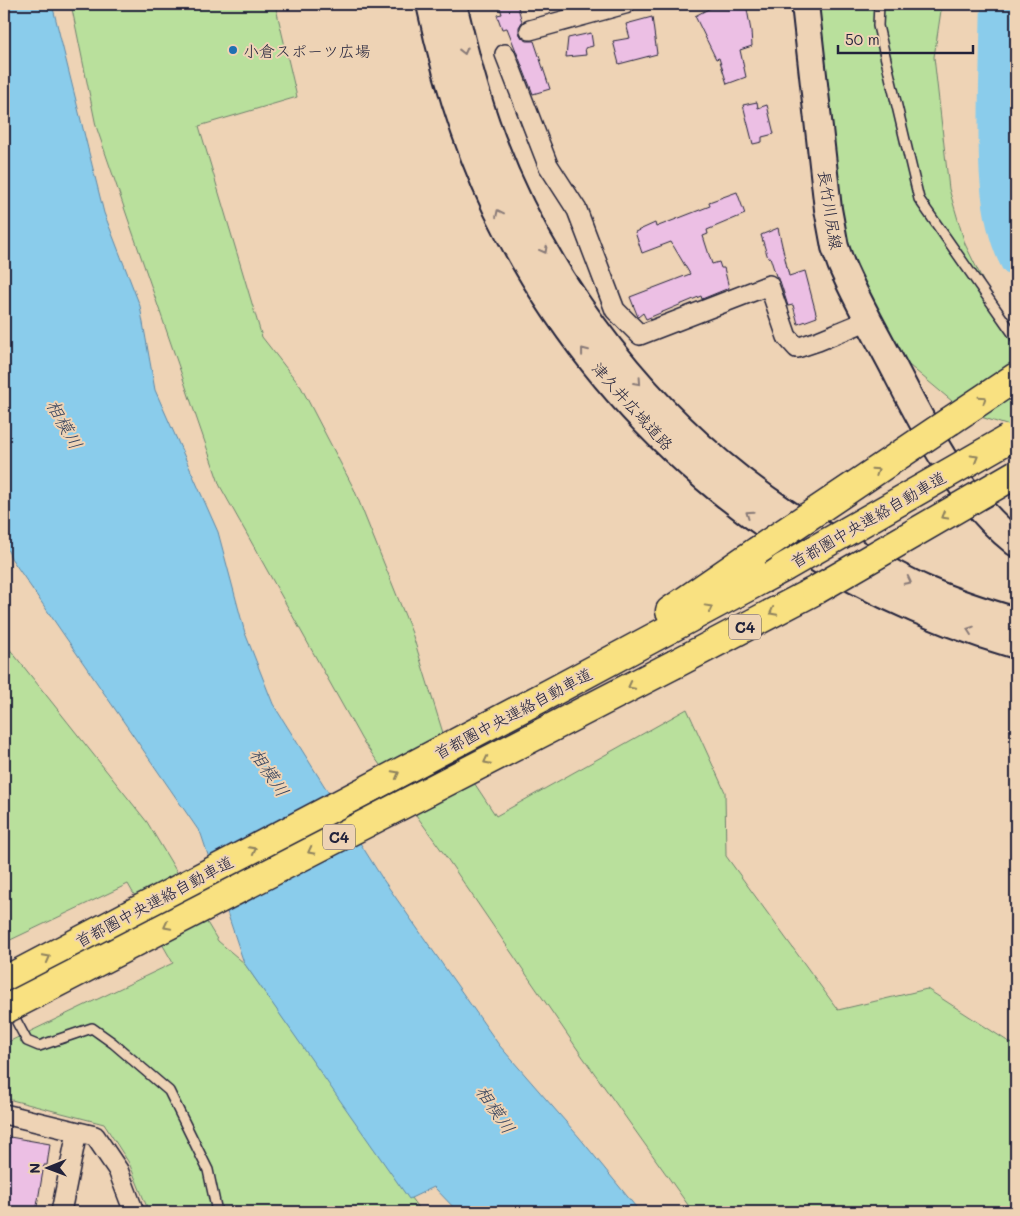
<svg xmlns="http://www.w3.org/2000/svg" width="1020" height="1216" font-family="Mali,'Klee One',sans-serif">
  <rect width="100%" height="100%" fill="#eed3b5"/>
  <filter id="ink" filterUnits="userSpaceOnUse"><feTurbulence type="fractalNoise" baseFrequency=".02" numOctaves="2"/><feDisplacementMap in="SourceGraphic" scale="10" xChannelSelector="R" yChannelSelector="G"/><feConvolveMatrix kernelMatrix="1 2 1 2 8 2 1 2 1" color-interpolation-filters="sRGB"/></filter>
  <g filter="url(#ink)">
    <!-- green -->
    <path fill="#b9e09c" stroke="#6e816c" d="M71,4H275L297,97L199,126L262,337L301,387L354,489L412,633L443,733L461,763L496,816L687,709L725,792L726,856L838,1010L927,989L1012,1044L1016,1038V1212H693L580,1053L442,851L362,740L220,486L96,126Z
      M815,4H942L934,57L949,189L965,244L1004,324L1016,334V428L965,412L885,345L841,233Z
      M4,642L147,822L218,941L244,963L421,1212H149L129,1163L104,1124L4,1098V1044L173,963L128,884L4,943Z"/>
    <!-- water -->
    <path fill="#8acceb" stroke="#6088a5" d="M4,4H52L104,213L140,306L155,390L218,532L245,633L273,704L382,878L499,1045L579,1137L640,1212H458L434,1187L409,1199L244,963L201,834L11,558L4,541Z"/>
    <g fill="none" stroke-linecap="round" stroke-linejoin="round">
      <!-- river -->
      <path stroke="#8acceb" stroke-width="32" d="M997,4C996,30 996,57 995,84C994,137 991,214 1016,261"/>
    </g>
    <!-- building -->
    <path fill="#ecbfe4" stroke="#22223b" d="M499,4H517L522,22L519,27V33L522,38L527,41H534L550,89L533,94L507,28L502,29L497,15L502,14Z
      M718,4H746L751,31L752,46L740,50L746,77L727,84L719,58L716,59L695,16Z
      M652,17L657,54L619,64L613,41L630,38L626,24Z
      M591,33L593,46L585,48L586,55L566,57L568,38Z
      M757,102L758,108L767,105L774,134L762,137V142L753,144L743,105Z
      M737,192L745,214L707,230L708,234L703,236L712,264L719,262L721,268H724L729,288L702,299L701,296L646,319L643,313L638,317L630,297L690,274L671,242L642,253L635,232L655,223L656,227L710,206L709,202Z
      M778,228L789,276L805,271L817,317L798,324L793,305L788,306L780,281L776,276L770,257L768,258L761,235Z
      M4,1136L50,1144L47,1165H44L36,1212H4Z"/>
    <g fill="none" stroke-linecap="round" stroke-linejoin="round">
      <!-- service casing -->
      <g stroke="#22223b" stroke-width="12">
        <path id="service" d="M879,4L878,26L919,199L1016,338
          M10,1009L27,1041L39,1046L92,1028L113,1043L169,1091L208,1170L217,1212"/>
      </g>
      <!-- minor casing -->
      <g stroke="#22223b" stroke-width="22">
        <path id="minor" d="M530,30L625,4
          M505,54L548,165L577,210L615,310L640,335L769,285L787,337L797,348L818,341L869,320
          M4,1114L95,1136L118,1170L134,1212
          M61,1212L77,1132"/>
      </g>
      <!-- secondary casing -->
      <g stroke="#22223b" stroke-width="30">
        <path id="secondary" d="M430,4C447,83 471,162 509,233C615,434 798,582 1016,645
          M453,4C464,50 475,95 492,140C549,289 652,423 785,512C807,527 831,539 854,552C877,565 900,578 924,589C954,602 985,612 1016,621
          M805,4L828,209L835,247L841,264C856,299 875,332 893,366C926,430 959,498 1016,543"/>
      </g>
      <!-- motorway casing -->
      <g stroke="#22223b" stroke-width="31">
        <path id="motorway" d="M950,421L1016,377
          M670,611L757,551
          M675,664L816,590
          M4,981L556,690L783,568"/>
      </g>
      <!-- service -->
      <use href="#service" stroke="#eed3b5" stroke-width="9"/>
      <!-- minor -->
      <use href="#minor" stroke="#eed3b5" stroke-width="19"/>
      <!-- secondary -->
      <use href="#secondary" stroke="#eed3b5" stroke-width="26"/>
      <!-- motorway -->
      <use href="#motorway" stroke="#f9e181" stroke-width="28"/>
      <!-- motorway-bridge casing -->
      <g stroke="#22223b" stroke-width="31" stroke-linecap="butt">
        <path id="motorway-bridge" d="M757,551L950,421
          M783,568L1008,439
          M816,590L1016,474
          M4,1010L675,664"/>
      </g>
      <!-- motorway-bridge -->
      <use href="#motorway-bridge" stroke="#f9e181" stroke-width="28"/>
    </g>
    <!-- one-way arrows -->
    <defs><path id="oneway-chevron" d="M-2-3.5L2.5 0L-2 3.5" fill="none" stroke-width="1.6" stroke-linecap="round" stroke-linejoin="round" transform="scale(1.25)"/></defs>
    <g stroke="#887a78">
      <use href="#oneway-chevron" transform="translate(464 51) rotate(76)"/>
      <use href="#oneway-chevron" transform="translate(499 213) rotate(-116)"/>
      <use href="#oneway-chevron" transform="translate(544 250) rotate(61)"/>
      <use href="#oneway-chevron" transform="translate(584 351) rotate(-128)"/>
      <use href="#oneway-chevron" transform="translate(638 382) rotate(48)"/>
      <use href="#oneway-chevron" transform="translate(749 514) rotate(-145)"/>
      <use href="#oneway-chevron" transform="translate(908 581) rotate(27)"/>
      <use href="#oneway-chevron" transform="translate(970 630) rotate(-161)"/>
    </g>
    <g stroke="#8e825e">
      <use href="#oneway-chevron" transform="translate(983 399) rotate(-34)"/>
      <use href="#oneway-chevron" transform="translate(975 458) rotate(-30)"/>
      <use href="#oneway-chevron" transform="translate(876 471) rotate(-34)"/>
      <use href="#oneway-chevron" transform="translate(944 516) rotate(150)"/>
      <use href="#oneway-chevron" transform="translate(709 608) rotate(-29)"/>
      <use href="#oneway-chevron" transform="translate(773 612) rotate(152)"/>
      <use href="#oneway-chevron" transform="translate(631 686) rotate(153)"/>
      <use href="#oneway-chevron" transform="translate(487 761) rotate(153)"/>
      <use href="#oneway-chevron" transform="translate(396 774) rotate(-28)"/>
      <use href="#oneway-chevron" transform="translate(253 850) rotate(-28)"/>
      <use href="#oneway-chevron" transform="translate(311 851) rotate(153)"/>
      <use href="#oneway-chevron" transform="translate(167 926) rotate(153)"/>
      <use href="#oneway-chevron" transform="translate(47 958) rotate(-28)"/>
    </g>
  </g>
  <!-- markers -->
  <circle fill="#1f6fb2" stroke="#eed3b5" stroke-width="2" cx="233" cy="50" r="5"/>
  <g text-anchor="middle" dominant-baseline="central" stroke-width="4" stroke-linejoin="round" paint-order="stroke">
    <!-- shield labels -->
    <g fill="#eed3b5" stroke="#5f5760" stroke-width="1">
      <rect x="729" y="614.5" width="32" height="25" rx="4"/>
      <rect x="323" y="824.5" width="32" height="25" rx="4"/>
    </g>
    <g font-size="15" font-weight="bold" fill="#22223b">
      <text x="745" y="627">C4</text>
      <text x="339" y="837">C4</text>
    </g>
    <!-- poi labels -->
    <g font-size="16" fill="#22223b" stroke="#eed3b5" text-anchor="start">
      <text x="243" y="50">小倉スポーツ広場</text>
    </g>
    <!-- street labels -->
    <g font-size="16" fill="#22223b" stroke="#eed3b5">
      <text transform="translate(831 210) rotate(81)">長竹川尻線</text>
      <text transform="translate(633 406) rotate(48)">津久井広域道路</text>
      <text transform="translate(868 519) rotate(-30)">首都圏中央連絡自動車道</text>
      <text transform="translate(513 713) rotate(-28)">首都圏中央連絡自動車道</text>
      <text transform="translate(154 901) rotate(-28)">首都圏中央連絡自動車道</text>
    </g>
    <!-- water labels -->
    <g font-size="18" font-style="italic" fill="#37445e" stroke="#eed3b5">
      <text transform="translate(65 424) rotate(61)">相模川</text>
      <text transform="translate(270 772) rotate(56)">相模川</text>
      <text transform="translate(496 1109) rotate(56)">相模川</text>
    </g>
  </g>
  <!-- margin -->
  <rect width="1020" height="1216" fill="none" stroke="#eed3b5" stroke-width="20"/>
  <rect x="10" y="10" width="1000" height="1196" fill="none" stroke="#22223b" stroke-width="2" filter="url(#ink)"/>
  <!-- north arrow -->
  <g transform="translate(48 1168) rotate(269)" stroke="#eed3b5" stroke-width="4" paint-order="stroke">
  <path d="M0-4L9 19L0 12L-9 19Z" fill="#22223b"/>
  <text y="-8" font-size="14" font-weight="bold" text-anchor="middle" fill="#22223b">N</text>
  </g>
  <!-- scale -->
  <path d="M838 45v8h135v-8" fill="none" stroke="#22223b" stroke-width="2.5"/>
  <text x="845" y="45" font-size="15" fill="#22223b" stroke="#eed3b5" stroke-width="4" paint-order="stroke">50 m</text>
</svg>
